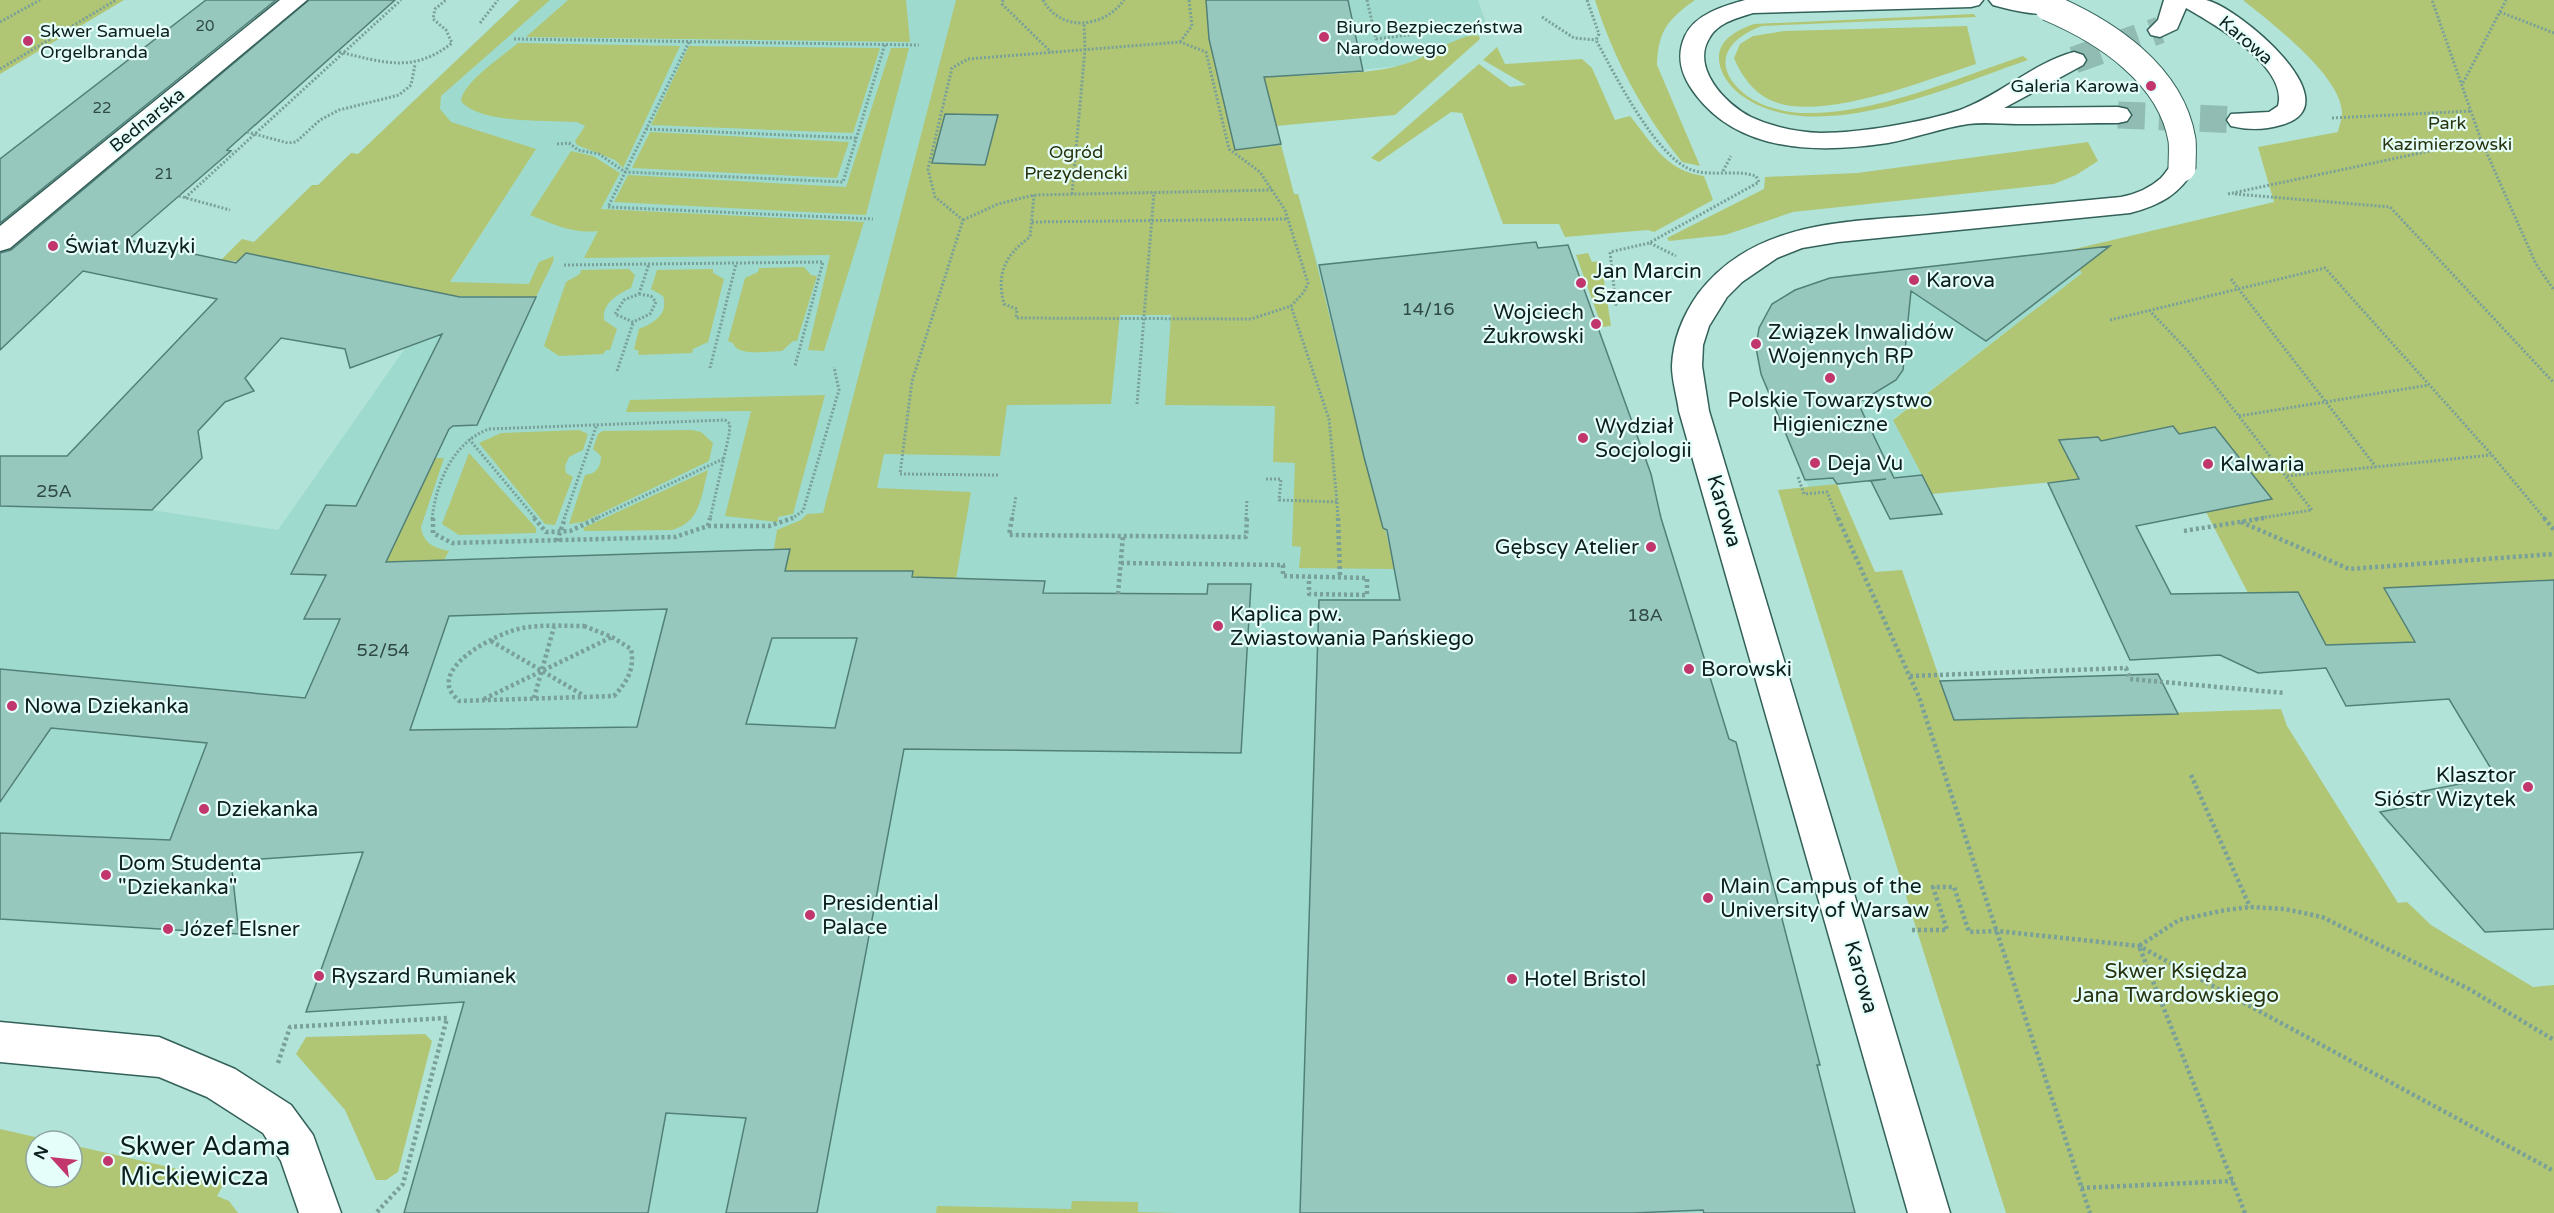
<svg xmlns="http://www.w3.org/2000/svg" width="2554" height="1213" font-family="'Varela Round',sans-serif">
  <rect width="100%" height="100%" fill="#b1e3d9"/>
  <!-- built -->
  <path fill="#9edace" d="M520,0H1478L1489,32L1468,36L1400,66L1264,79L1294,194H1298L1322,279L1348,393L1612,366L1651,474L1566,483L1421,565L1399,595L1401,601L1736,742L1820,1065L1817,1066L1855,1213H648L488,892L459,1003L306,1012L362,852L264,859L263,853L231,861L239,929L235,933L0,919V506L152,510L278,530L441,297L494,214L351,153L358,154Z
    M2066,251L2082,273L1893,419L1922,475L1809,488L1761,374L1756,348L1759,328L1772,304L1818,281L1844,275Z"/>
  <!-- green -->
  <path fill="#b0c674" d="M0,0H124L0,74Z
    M520,0H550L441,96L440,109L451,122L536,149L450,282L529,284L539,262L554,256L553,262L536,297L450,296L320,267L318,269L221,260L242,239L254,242L312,185H318L351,153L358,154Z
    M568,0H906L910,42L526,37Z
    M956,0H1206L1291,34L1298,76C1336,73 1380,75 1416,60C1430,54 1467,31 1479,36L1480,39L1395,115L1276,126L1260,60L1215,65L1219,82H1221L1235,150L1281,145L1294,194H1298C1320,272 1337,350 1357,428C1369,476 1385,521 1394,569L1299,568L1301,547L1292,546L1295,463L1273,462L1275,406L1165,405L1171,315H1120L1111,404L1007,405L1000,456L884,454L877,488L971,492L956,579L912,577L913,571H768L789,554L790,549H774L777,530L801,520L807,514L823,513Z
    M1595,0H1695C1668,19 1658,31 1657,65L1700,166L1682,162C1643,113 1614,60 1595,0Z
    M2243,0H2554V580L2385,588L2415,642L2326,645L2248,593L2206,512L2272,499L2179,434L2173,426L2105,448L2098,437L2059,440L2064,450L2069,451L2083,479L1932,494L1893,420L2082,273L2066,251L2274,202L2258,147L2338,132C2339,126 2342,119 2342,114C2343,77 2270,22 2243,0Z
    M1974,14L1976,17L1762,26C1731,37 1710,61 1740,90C1757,107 1789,114 1812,113C1881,112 1957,78 2023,56L2028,60C1951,86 1818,148 1744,97C1731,89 1718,72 1719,56C1720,38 1740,29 1754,24Z
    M1967,26L1976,64C1926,80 1829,119 1778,103C1756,96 1743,79 1734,58L1740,44L1753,36L1784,31Z
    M518,43L680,46L623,168L615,160L577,145L575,141L585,126L577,122C547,120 479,124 461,101C463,82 503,56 518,43Z
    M689,46L880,48L853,133L651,125Z
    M1497,47L1505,64L1582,59L1592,68L1615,120L1630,116C1653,144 1666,171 1704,176L1713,200L1654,232L1648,230L1565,237L1559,224H1503L1462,113L1451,112L1379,162L1371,158L1479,64L1510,87L1526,85L1483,60Z
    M891,48H909L866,215L614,202L628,175L846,187Z
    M650,132L849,142L837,178L632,168Z
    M2088,142L2098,161L2076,175L2054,184L1793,212L1725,235L1669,241L1667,238L1764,189L1765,177L1857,173Z
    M571,151L593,156L620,173L601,209L864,222L824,351L808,350L830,255L584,258L598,231C573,234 553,224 530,215Z
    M1588,253L1592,262L1601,261L1611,326L1602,327L1576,255Z
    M804,267L811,275L817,276L797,341H793L782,351C768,351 737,357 733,343L728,341L745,278L758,272L759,268Z
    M629,269L635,275L631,288C618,294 602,303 604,320L617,329L610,350H606L603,354L559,356L544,346L566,282L580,274L581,270Z
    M713,269V273L724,279L708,342L693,349L692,353L638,355L639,351L634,349L639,329C654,323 669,314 663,296L651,289L657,270Z
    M825,395L793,514L778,517V522L725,516L751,411L626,412L630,400Z
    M579,430L588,434L583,450L569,457L565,466L566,473L573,477L555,525L545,524L479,443L501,433Z
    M692,430L701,432L713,443L709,461L583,522L569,524L585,475C596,474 601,467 601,456L593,449L598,434L603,431Z
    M469,453L536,528V533L459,535L442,524Z
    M435,458H444L421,527C423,543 434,548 449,551L444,560L384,562L399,536L397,535Z
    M708,470C701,496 701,522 672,530L585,531L583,528Z
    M1837,484L1875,572L1902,570L1954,720L2281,709L2287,726L2398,903L2407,902L2431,925L2533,987L2554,985V1213H2006L1778,490Z
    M425,1034L432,1041L398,1172L386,1180H376L345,1110L296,1054L306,1037Z
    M0,1129L53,1141H36V1177H72V1145L226,1180L217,1196L229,1201L238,1213H0Z
    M1072,1201L1138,1202V1212L1179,1213H936L937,1206L1071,1209Z"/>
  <!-- building -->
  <path fill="#97c8be" stroke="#528078" stroke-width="1.5" fill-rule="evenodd" d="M206,0H276L0,223V159Z
    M309,0H395L227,150L231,151L128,240L236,263L246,253L460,297H536L477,425L453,426L449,429L386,562L790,549L785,571H913L912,577L1045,581L1043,593L1207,594L1208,584H1251L1241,753L904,749L817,1213H726L746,1118L666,1113L648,1213H404L464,1002L306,1012L363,852L231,861L239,934L0,919V833L170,840L207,743L51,728L0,802V669L305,698L340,619H304L326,575L291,574L326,505L356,506L442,334L350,368L345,349L281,338L245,378L254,391L225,402L198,431L202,458L152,510L0,506V456H67L217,299L83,271L0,350V253L11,250ZM667,609L637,727L410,730L449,616ZM772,638H857L835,728L746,724Z
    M1206,0H1348L1363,71L1264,77L1281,144L1235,150L1209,39Z
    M945,114L998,115L985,165L932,163Z
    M1536,242L1538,248L1568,245L1651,474L1661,518L1729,739L1736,742L1820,1065H1817L1855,1213H1704L1703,1210L1633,1213H1300L1319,600H1400L1387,530L1383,528L1364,457L1319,265Z
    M2110,246L1986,341L1911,291L1903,370L1896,380L1858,403L1894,478L1922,475L1942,514L1890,519L1871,481L1886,479L1837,484L1833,478L1805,480L1761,374L1756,348L1759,328L1772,304L1795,290L1830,278Z
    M2173,426L2179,434L2215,427L2272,499L2136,526L2171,594L2298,592L2326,645L2415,642L2384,588L2554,580V929L2485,932L2380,812L2416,805L2408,794L2496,777L2449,699L2346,706L2326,668L2258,673L2220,655L2130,660L2048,483L2079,479L2059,440L2098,437L2101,441Z
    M2158,674L2178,714L1954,720L1940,681Z"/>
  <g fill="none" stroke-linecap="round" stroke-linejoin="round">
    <!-- minor-tunnel -->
    <path stroke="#90bcb3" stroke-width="27" stroke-dasharray="27 14" stroke-linecap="butt" d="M2074,60L2160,30
      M2118,115L2240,120"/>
    <!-- minor casing -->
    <g stroke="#336159" stroke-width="3">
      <path id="minor" d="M280,0H307L10,248L0,251V226Z
        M1983,0L1979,5L1971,7L1753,13C1738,18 1719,22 1710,37C1690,67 1725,104 1751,117C1772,127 1798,132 1821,133C1860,133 1924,122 1960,110C1999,96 2033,63 2074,52L2083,55L2086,60L2083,65L2004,108L2118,107L2127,109L2131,115L2127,121L2118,123C2085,123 2051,124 2018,124C2002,124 1984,122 1968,124C1941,128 1915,138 1888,143C1821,153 1741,154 1696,95C1682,77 1675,58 1685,36C1695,14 1724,6 1745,0Z
        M1989,0H2049L2056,2L2060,7L2056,12C2038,17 2011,10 1993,5Z
        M2164,0C2177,0 2193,0 2206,0C2237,6 2356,105 2281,125C2264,130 2248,130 2231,126L2227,120L2231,114L2269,112L2278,106C2289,67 2214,24 2186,8L2177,29L2160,37L2151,35L2148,30L2158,20Z
        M2182,159L2191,162L2195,168C2179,195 2160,205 2130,213L1838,242L1802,248L1777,258L1742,282L1727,297L1709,326L1703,345L1702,366L1709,411L1950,1213H1908L1679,411C1677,396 1672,381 1672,366C1673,340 1683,315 1698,294C1754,220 1847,222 1931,215C1994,209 2058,203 2121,197C2136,194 2150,188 2161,178C2169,170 2170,162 2182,159Z
        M0,1022L159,1037L235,1069L291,1105L313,1135L341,1213H299L281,1161L263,1133L207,1097L159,1077L0,1062Z"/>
    </g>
    <!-- path-far1 -->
    <path stroke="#79a099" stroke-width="3" stroke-dasharray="2 2" stroke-linecap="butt" d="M1003,0L1002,4L1051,52
      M1043,0C1061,33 1104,28 1124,0
      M1367,0L1376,39L1469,27
      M1587,0L1599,34L1596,40C1614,73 1656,158 1692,170C1709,176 1730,171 1748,174L1756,176L1759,182L1649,243L1610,252L1616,306
      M2500,12L2554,33
      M1542,17L1574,38L1596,40
      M0,22L40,0
      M480,23L498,0
      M514,39L919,45
      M689,42L608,207L873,219
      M1180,42L1192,26L1189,0
      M339,52C383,62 413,74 452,43L446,30L433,19L435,9L446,0
      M0,69L116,0
      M2463,83L2506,0
      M2332,118L2472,111
      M646,129L856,138
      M247,132L288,143L296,142L320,120L339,110L399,95L411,85L415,65
      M2481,140L2536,264L2554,290
      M557,144L569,143L578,150L599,154L625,172L843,182L885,44
      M1723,171L1731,156
      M1072,194L1085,49L1084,23
      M2228,194L2481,140L2432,0
      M2235,194L2390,207L2554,383
      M179,196L230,210
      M185,198L401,0
      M963,220L998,204L1034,195L1272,190
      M1032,222L1288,219
      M1650,243L1676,256
      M564,265L823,262L795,366
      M2231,279L2376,467
      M639,294L651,296L656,302L650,314L633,322L615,314L624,300Z
      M639,294L649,264
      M2149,310L2188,351L2312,510L2254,519
      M2110,320L2325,268L2492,455L2545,519
      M710,368L736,264
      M617,371L633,323
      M1137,404L1154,192
      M2239,416L2429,385
      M469,439L536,519
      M998,475L900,474L912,381L963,220L935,197L928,169L952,68L968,59L1180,42L1206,52L1229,149L1260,172L1285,210L1308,283L1304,292L1291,306L1251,319L1016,318L1017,309L1004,304C996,274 1005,255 1030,237L1034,195
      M2287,476L2491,455
      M1798,477L1804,494L1827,492L1838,519
      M1266,479H1281L1279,500L1337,502L1329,419L1291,306
      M1337,502L1338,519
      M432,519C436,483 453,442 489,429L725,420L730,424L729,435L710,519
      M564,519L597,424
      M595,519L723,459
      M791,519L803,511L839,390L834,367
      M1012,519L1016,496
      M1246,519L1247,499"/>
    <!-- path -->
    <path stroke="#79a099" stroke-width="4.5" stroke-dasharray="3 3" stroke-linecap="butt" d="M433,518V533L452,543L675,537L708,526
      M534,518L546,532L570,531L598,518
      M1012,518L1009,535L1246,537L1247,518
      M1338,518L1340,577
      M1838,518L1919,697L2090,1213
      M2544,518L2554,530
      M2241,522L2349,569L2554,554
      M708,526L710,518
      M708,526H769L793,518
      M2184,531L2264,518
      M557,541L565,518
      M1121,563L1283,565V576L1367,578V595L1309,594V577
      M1118,594L1123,536
      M584,626L612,637L631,649C635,669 627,682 614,696L459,701C456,698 452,694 450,690C439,662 498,634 518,629C539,624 562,626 584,626Z
      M491,641L583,695
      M1910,676L2126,668L2130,679L2284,693
      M534,698L554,627
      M484,699L612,637
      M2191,775L2250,907
      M1912,930H1947L1933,887H1954L1969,932L1997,931L2139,946L2554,1171
      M278,1063L290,1027L447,1018L403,1184L376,1213
      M2081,1188L2233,1181
      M2245,1213L2139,946L2179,920L2226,910L2250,907L2285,909L2322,917L2469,989L2554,1040"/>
    <!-- minor -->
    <use href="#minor" fill="#fff" fill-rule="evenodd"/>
    <!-- minor-bridge casing -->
    <g stroke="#336159" stroke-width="29" stroke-linecap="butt">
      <path id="minor-bridge" d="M2048,7C2105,31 2171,74 2182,140C2183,149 2182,159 2182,168"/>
    </g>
    <!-- minor-bridge -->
    <use href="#minor-bridge" stroke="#fff" stroke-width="27"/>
  </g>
  <!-- markers -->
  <g fill="#c1366c" stroke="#e5fef9" stroke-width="2">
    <circle cx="1324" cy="37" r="6"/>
    <circle cx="28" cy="41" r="6"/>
    <circle cx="2151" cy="86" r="6"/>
    <circle cx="53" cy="246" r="6"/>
    <circle cx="1914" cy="280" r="6"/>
    <circle cx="1581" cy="283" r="6"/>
    <circle cx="1596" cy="324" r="6"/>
    <circle cx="1756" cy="344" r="6"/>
    <circle cx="1830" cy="378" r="6"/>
    <circle cx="1583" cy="438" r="6"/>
    <circle cx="1815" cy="463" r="6"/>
    <circle cx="2208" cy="464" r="6"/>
    <circle cx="1651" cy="547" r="6"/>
    <circle cx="1218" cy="626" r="6"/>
    <circle cx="1689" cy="669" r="6"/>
    <circle cx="12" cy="706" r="6"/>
    <circle cx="2528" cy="787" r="6"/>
    <circle cx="204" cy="809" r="6"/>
    <circle cx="106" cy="875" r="6"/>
    <circle cx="1708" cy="898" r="6"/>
    <circle cx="810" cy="915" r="6"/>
    <circle cx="168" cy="929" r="6"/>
    <circle cx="319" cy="976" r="6"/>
    <circle cx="1512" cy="979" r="6"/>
    <circle cx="108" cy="1161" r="6"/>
  </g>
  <g text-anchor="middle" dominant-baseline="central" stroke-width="4.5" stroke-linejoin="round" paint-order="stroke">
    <!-- far-number labels -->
    <g font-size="15" fill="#2f4944">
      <text x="205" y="26">20</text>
      <text x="102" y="108">22</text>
      <text x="164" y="174">21</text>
    </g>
    <!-- far-poi labels -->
    <g font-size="18" fill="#0c1f1c" stroke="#e5fef9" text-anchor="start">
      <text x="1336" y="27">Biuro Bezpieczeństwa<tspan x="1336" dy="21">Narodowego</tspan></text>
      <text x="40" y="31">Skwer Samuela<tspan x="40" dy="21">Orgelbranda</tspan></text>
      <text x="2139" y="86" text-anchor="end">Galeria Karowa</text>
    </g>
    <!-- far-street labels -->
    <g font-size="18" fill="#0c1f1c" stroke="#e5fef9">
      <text transform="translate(2246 40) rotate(40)">Karowa</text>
      <text transform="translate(147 120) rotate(-39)">Bednarska</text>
    </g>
    <!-- far-park labels -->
    <g font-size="18" fill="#2a330f" stroke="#e5fef9">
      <text x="2447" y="123">Park<tspan x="2447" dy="21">Kazimierzowski</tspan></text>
      <text x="1076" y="152">Ogród<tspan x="1076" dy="21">Prezydencki</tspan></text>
    </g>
    <!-- number labels -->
    <g font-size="18" fill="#2f4944">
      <text x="1428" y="309">14/16</text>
      <text x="54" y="491">25A</text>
      <text x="1645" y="615">18A</text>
      <text x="383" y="650">52/54</text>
    </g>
    <!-- poi labels -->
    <g font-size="21" fill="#0c1f1c" stroke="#e5fef9" text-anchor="start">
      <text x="65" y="246">Świat Muzyki</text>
      <text x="1593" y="271">Jan Marcin<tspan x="1593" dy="24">Szancer</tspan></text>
      <text x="1926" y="280">Karova</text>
      <text x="1584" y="312" text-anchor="end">Wojciech<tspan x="1584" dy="24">Żukrowski</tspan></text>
      <text x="1768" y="332">Związek Inwalidów<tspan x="1768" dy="24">Wojennych RP</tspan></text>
      <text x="1830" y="400" text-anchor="middle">Polskie Towarzystwo<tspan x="1830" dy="24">Higieniczne</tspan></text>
      <text x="1595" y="426">Wydział<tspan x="1595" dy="24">Socjologii</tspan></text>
      <text x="1827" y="463">Deja Vu</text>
      <text x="2220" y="464">Kalwaria</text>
      <text x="1639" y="547" text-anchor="end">Gębscy Atelier</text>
      <text x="1230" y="614">Kaplica pw.<tspan x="1230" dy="24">Zwiastowania Pańskiego</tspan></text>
      <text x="1701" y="669">Borowski</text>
      <text x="24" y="706">Nowa Dziekanka</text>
      <text x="2516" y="775" text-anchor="end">Klasztor<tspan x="2516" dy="24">Sióstr Wizytek</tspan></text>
      <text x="216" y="809">Dziekanka</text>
      <text x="118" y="863">Dom Studenta<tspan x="118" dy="24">"Dziekanka"</tspan></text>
      <text x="1720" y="886">Main Campus of the<tspan x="1720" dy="24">University of Warsaw</tspan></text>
      <text x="822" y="903">Presidential<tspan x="822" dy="24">Palace</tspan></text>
      <text x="180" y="929">Józef Elsner</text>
      <text x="331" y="976">Ryszard Rumianek</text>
      <text x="1524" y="979">Hotel Bristol</text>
    </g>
    <!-- street labels -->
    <g font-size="21" fill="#0c1f1c" stroke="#e5fef9">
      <text transform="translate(1724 511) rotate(73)">Karowa</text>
      <text transform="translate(1861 977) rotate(74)">Karowa</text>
    </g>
    <!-- park labels -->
    <g font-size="21" fill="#2a330f" stroke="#e5fef9">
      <text x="2176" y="971">Skwer Księdza<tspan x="2176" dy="24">Jana Twardowskiego</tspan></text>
    </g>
    <!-- near-poi labels -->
    <g font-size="26" fill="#0c1f1c" stroke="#e5fef9" text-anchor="start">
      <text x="120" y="1146">Skwer Adama<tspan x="120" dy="30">Mickiewicza</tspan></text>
    </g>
  </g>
  <!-- north arrow -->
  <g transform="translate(54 1159) rotate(297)"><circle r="28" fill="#e5fef9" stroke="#8ea5a1" stroke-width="1.5"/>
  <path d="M0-4.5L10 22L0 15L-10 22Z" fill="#c1366c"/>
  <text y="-9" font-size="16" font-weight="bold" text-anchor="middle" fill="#0c1f1c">N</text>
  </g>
</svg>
